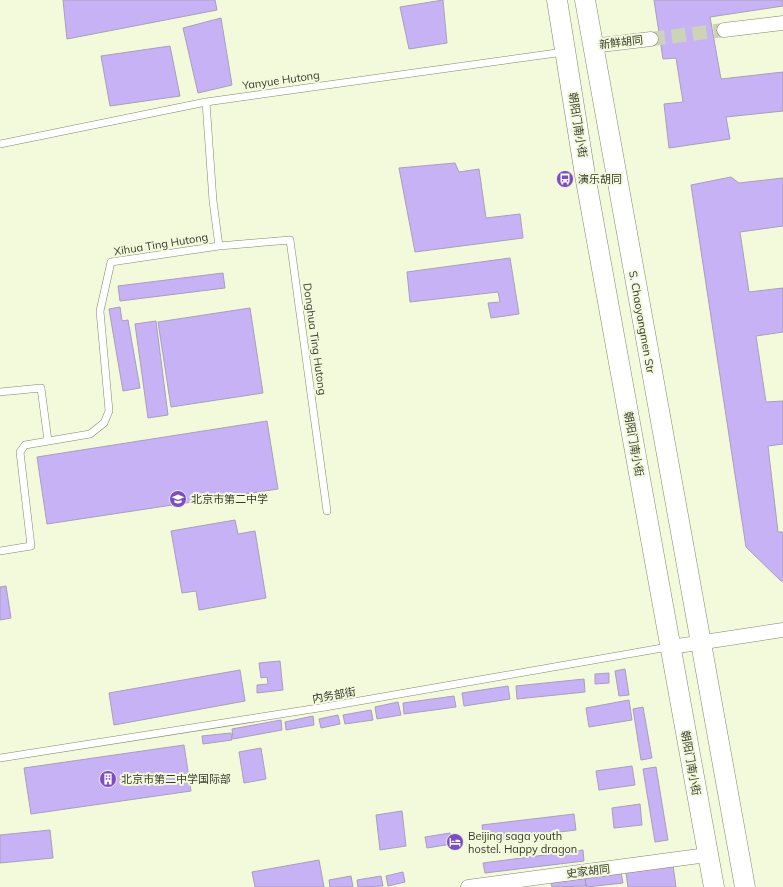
<svg xmlns="http://www.w3.org/2000/svg" width="783" height="887" font-family="Mulish,'Noto Sans SC',sans-serif">
  <rect width="100%" height="100%" fill="#f3f9db"/>
  <!-- building -->
  <path fill="#c8b2f6" stroke="#a79fbb" d="M63,0H215L217,10L67,39Z
    M443,0L447,43L409,49L400,7Z
    M654,0H783V6L710,17L721,79L783,72V111L726,117L730,139L669,148L664,104L683,102L676,58L663,59Z
    M221,18L232,85L198,93L183,28Z
    M170,46L180,96L110,106L101,56Z
    M455,163L459,172L479,169L486,218L520,214L523,238L415,252L399,168Z
    M731,177L739,183L783,178V226L740,232L749,292L783,288V332L756,336L766,402L783,401V444L768,446L778,532H783V581H781L746,547L691,185Z
    M510,258L519,314L491,318L488,303L500,302L498,292L410,302L407,272Z
    M223,273L225,288L120,301L118,286Z
    M120,307L122,321L128,320L140,388L123,391L109,309Z
    M250,308L263,393L171,407L158,322Z
    M156,321L168,415L148,418L135,324Z
    M267,421L278,489L47,524L37,457Z
    M235,520L238,534L255,531L266,598L199,610L196,591L182,593L171,531Z
    M6,586L11,618L0,620V587Z
    M280,661L283,690L257,693V685L268,684L267,677L261,678L259,663Z
    M625,669L629,695L619,696L615,671Z
    M240,670L245,701L114,725L109,693Z
    M609,673V683L595,684V674Z
    M584,679L585,692L517,699L516,686Z
    M508,686L510,699L464,706L462,693Z
    M454,696L456,707L404,714L403,703Z
    M629,700L632,720L589,727L586,708Z
    M398,702L401,715L377,719L375,707Z
    M643,707L652,758L641,760L633,709Z
    M371,710L373,720L345,724L343,715Z
    M338,715L340,724L321,728L319,719Z
    M313,716L314,725L286,730L285,722Z
    M281,720L282,730L233,739L232,729Z
    M231,733L232,740L203,744L202,736Z
    M184,745L191,791L31,814L24,768Z
    M261,748L266,779L244,783L239,752Z
    M632,766L635,785L599,790L596,771Z
    M656,767L668,840L655,842L643,769Z
    M640,804L642,825L614,828L612,808Z
    M402,811L406,846L380,850L376,815Z
    M574,814L576,830L484,841L482,825Z
    M50,830L53,858L0,863V835Z
    M450,833L452,844L427,848L425,837Z
    M583,850L584,861L485,873L483,863Z
    M319,860L324,887H255L252,872Z
    M673,865L676,887H628L626,873Z
    M403,872L405,882L388,886L386,876Z
    M621,872L623,883L586,887L585,878Z
    M351,876L353,887H330L329,880Z
    M381,876L383,886L358,887L357,880Z
    M585,878L586,886L552,887L551,882Z"/>
  <g fill="none" stroke-linecap="round" stroke-linejoin="round">
    <!-- street-tunnel -->
    <path stroke="#cdd3b8" stroke-width="14" stroke-dasharray="14 7" stroke-linecap="butt" d="M651,39L724,30"/>
    <!-- lane casing -->
    <g stroke="#82876c" stroke-width="8">
      <path id="lane" d="M0,144L206,102L564,52
        M219,246L290,240L327,511
        M0,392L41,388L48,441
        M0,551L31,546L20,452L25,445L90,434L104,423L109,411L100,311L111,262L219,246L213,201L206,102
        M0,758L325,707L668,647"/>
    </g>
    <!-- street casing -->
    <g stroke="#82876c" stroke-width="15">
      <path id="street" d="M724,30L783,23
        M592,46L651,39
        M671,647L783,630
        M468,887L707,855"/>
    </g>
    <!-- secondary casing -->
    <g stroke="#82876c" stroke-width="21">
      <path id="secondary" d="M557,0L585,175L714,887
        M585,0L745,887"/>
    </g>
    <!-- lane -->
    <use href="#lane" stroke="#fff" stroke-width="7"/>
    <!-- street -->
    <use href="#street" stroke="#fff" stroke-width="14"/>
    <!-- secondary -->
    <use href="#secondary" stroke="#fff" stroke-width="20"/>
  </g>
  <!-- icons -->
  <defs>
    <g id="bus-disc" transform="scale(0.9)"><circle r="9.5" fill="#7d4dc5" stroke="#f3f9db"/><path d="M-5-6H5V4H4V6H2V4H-2V6H-4V4H-5ZM-3.5-4V0h7V-4ZM-3.5 1.2v1.5H-2V1.2ZM2 1.2v1.5H3.5V1.2Z" fill="#fff"/></g>
    <g id="school-disc" transform="scale(0.9)"><circle r="9.5" fill="#7d4dc5" stroke="#f3f9db"/><path d="M0-5L7-2L0 1L-7-2ZM-4 1L0 2.5L4 1V4Q0 6-4 4Z" fill="#fff"/></g>
    <g id="building-disc" transform="scale(0.9)"><circle r="9.5" fill="#7d4dc5" stroke="#f3f9db"/><path d="M-4-6H4V6H1V3H-1V6H-4ZM-2.5-4.3h1.7v1.8h-1.7ZM.8-4.3h1.7v1.8H.8ZM-2.5-1h1.7V.8h-1.7ZM.8-1h1.7V.8H.8Z" fill="#fff"/></g>
    <g id="hotel-disc" transform="scale(0.9)"><circle r="9.5" fill="#7d4dc5" stroke="#f3f9db"/><path d="M-6-4.5h1.5V1H6V5H4.5V3h-9V5H-6ZM-4 0a1.8 1.8 0 1 1 3.6 0ZM.5 0V-2.5h3Q6-2.5 6 0Z" fill="#fff"/></g>
  </defs>
  <g fill-rule="evenodd">
    <use href="#bus-disc" x="565" y="179"/>
    <use href="#school-disc" x="178" y="499"/>
    <use href="#building-disc" x="108" y="779"/>
    <use href="#hotel-disc" x="455" y="842"/>
  </g>
  <g text-anchor="middle" dominant-baseline="central" stroke-width="4" stroke-linejoin="round" paint-order="stroke">
    <!-- street labels -->
    <g font-size="11" fill="#373a2e" stroke="#f3f9db">
      <text transform="translate(621 42) rotate(-7)">新鲜胡同</text>
      <text transform="translate(281 80) rotate(-8)">Yanyue Hutong</text>
      <text transform="translate(578 125) rotate(81)">朝阳门南小街</text>
      <text transform="translate(161 244) rotate(-9)">Xihua Ting Hutong</text>
      <text transform="translate(642 322) rotate(80)">S. Chaoyangmen Str</text>
      <text transform="translate(315 339) rotate(82)">Donghua Ting Hutong</text>
      <text transform="translate(634 444) rotate(80)">朝阳门南小街</text>
      <text transform="translate(334 695) rotate(-10)">内务部街</text>
      <text transform="translate(691 763) rotate(80)">朝阳门南小街</text>
      <text transform="translate(588 871) rotate(-7)">史家胡同</text>
    </g>
    <!-- poi labels -->
    <g font-size="11" fill="#373a2e" stroke="#f3f9db" text-anchor="start">
      <text x="578" y="179">演乐胡同</text>
      <text x="191" y="499">北京市第二中学</text>
      <text x="121" y="779">北京市第二中学国际部</text>
      <text x="468" y="836">Beijing saga youth<tspan x="468" dy="13">hostel. Happy dragon</tspan></text>
    </g>
  </g>
</svg>
